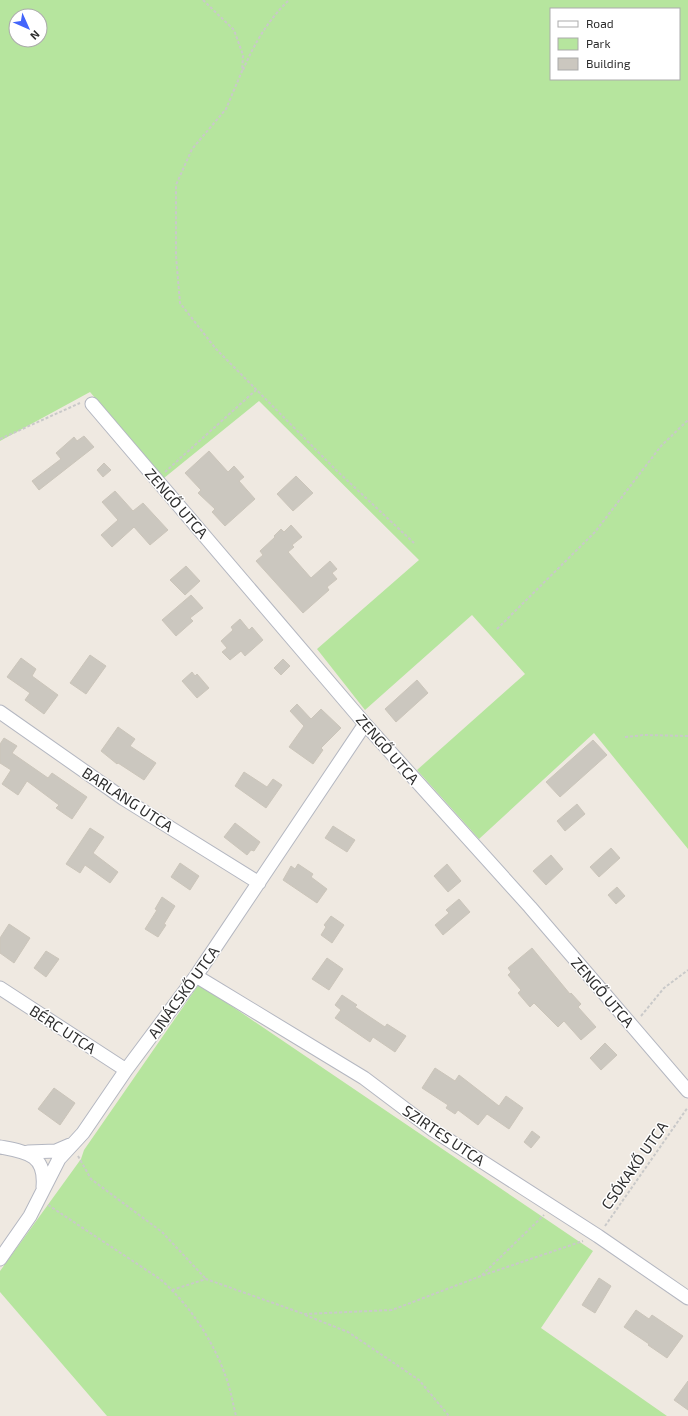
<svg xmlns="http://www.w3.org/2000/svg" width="688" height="1416" font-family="'Exo 2',sans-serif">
  <rect width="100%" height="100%" fill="#efe9e1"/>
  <!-- green -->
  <path fill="#b6e59e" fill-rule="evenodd" d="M0,0H688V849L594,733L479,839L417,770L525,674L472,615L365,710L317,649L419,560L259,401L164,478L90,392L0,441ZM551,9H679V79H551ZM16,16H40V40H16Z
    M199,984L593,1251L541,1328L667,1416H107L0,1292V1271L81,1159L84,1150Z"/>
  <!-- building -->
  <path fill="#cbc7bf" stroke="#cbc5ba" d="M84,436L94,447L39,490L32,481L61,459L56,453L74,437L77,441Z
    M209,451L228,472L234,466L244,477L239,481L255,499L225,526L212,512L215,509L198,493L201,490L185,473Z
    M104,463L111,470L103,477L97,470Z
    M296,476L313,493L293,511L277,494Z
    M115,491L133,511L143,503L168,530L150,545L134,527L112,547L101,535L118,520L102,502Z
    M291,525L302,537L292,545L294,547L288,552L311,578L330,561L337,569L332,573L337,579L327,587L329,590L303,613L256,561L263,555L260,551L275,537L274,536L281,529L284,532Z
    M186,566L200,581L185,595L170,580Z
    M191,595L203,608L190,618L193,621L176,636L162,620Z
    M240,619L249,630L252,627L263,640L245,656L241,651L230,660L222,652L227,648L221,641L233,630L231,627Z
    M90,655L106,666L86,694L70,683Z
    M21,658L36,669L32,676L58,695L44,714L25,700L30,693L7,677Z
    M283,659L290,666L281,675L274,668Z
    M192,672L195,676L197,674L209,688L197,698L182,681Z
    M417,680L428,693L396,722L385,709Z
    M297,704L311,719L321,709L341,728L321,748L323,750L313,764L289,747L304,726L290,711Z
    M118,727L135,739L130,746L156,763L144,780L118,763L117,764L101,751Z
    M4,738L17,746L12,753L48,778L52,773L87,797L72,819L56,808L59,805L27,781L18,795L2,784L11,770L0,763V744Z
    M593,740L607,755L560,797L546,782Z
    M244,772L267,787L273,779L282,785L266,808L235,786Z
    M577,804L585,814L565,831L557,821Z
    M235,823L260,842L254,851L251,850L247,855L224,837Z
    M333,826L355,840L347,852L325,838Z
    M90,828L104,837L93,853L118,872L110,883L85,865L80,873L66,864Z
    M611,848L620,858L599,877L590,867Z
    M551,855L563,869L546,885L533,871Z
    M180,863L199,876L190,890L171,877Z
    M298,864L313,874L311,877L327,889L317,903L283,880L291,866L295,869Z
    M447,864L461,881L448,892L434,876Z
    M617,887L625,896L616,904L608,895Z
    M162,897L175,906L164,924L166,925L158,937L145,929L157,910L155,909Z
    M459,899L470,912L443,935L435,925L449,913L446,910Z
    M331,916L344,925L332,943L321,935L326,927L324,925Z
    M9,924L30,938L14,963L0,953V938Z
    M532,948L570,994L571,993L581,1004L578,1007L596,1027L581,1040L564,1021L558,1027L534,1003L530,1007L518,993L521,990L508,975L511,972L508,968Z
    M46,951L59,959L46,977L34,968Z
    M327,958L343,969L329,990L312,979Z
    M342,995L357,1005L355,1007L385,1027L387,1024L406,1036L395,1052L373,1037L370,1042L335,1018L341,1010L335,1005Z
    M605,1043L617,1055L601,1070L590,1058Z
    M435,1068L455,1081L459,1075L499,1106L506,1096L523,1108L509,1129L487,1114L478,1125L458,1110L455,1114L446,1108L448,1105L422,1088Z
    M54,1088L75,1103L60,1125L38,1109Z
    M532,1131L540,1137L531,1148L524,1142Z
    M599,1278L611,1286L595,1313L582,1305Z
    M636,1310L649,1319L652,1315L683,1336L667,1358L648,1345L649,1344L624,1327Z
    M688,1381V1410L674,1400Z"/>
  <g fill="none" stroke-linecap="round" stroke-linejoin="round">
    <!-- minor casing -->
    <g stroke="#b4b7c1" stroke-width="15">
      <path id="minor" d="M92,404L365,724L530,907L688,1091
        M0,712L124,799L259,883
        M196,976L364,1078L433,1130L598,1236L688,1298
        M0,988L126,1070
        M0,1147C26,1152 46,1154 43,1187
        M28,1152L56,1151L70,1145
        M0,1259L30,1216L59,1159L83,1133L126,1070L196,976L365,724"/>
    </g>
    <!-- path -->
    <path stroke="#c9c9c9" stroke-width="2" stroke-dasharray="3 2" stroke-linecap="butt" d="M203,0L234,30L243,55L242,71L226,109L192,149L176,185V256L180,303L216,349L336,470L414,543
      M243,70C254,44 268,20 289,0
      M0,439L80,403
      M165,472L256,390
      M497,629L595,532L661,446L688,420
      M625,737L644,735L688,736
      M641,1016L664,988L688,970
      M78,1156L91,1179L162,1232L206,1279
      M48,1205L160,1279C191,1306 214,1342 227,1380C231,1392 233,1404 236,1416
      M605,1226L688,1107
      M482,1275L544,1215
      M172,1290L206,1279L304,1314L392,1310L481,1276L583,1241
      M305,1315L348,1332L419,1380L449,1416"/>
    <!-- minor -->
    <use href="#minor" stroke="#fff" stroke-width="13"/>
  </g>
  <g text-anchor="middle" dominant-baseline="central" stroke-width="3" stroke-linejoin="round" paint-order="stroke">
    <!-- street labels -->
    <g font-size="15" fill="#2e2e2e" stroke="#fff">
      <text transform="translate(177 503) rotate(49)">ZENGŐ UTCA</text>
      <text transform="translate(388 749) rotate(49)">ZENGŐ UTCA</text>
      <text transform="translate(128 799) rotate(33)">BARLANG UTCA</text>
      <text transform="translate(183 992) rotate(-54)">AJNÁCSKŐ UTCA</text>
      <text transform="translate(603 992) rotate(49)">ZENGŐ UTCA</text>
      <text transform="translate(63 1029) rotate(33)">BÉRC UTCA</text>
      <text transform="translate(444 1135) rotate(34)">SZIRTES UTCA</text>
      <text transform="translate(634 1165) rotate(-55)">CSÓKAKŐ UTCA</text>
    </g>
  </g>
  <!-- legend -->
  <rect x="550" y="8" width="130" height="72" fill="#ffffff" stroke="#ababab"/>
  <rect x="558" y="21" width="20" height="6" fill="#ffffff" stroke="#ababab"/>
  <text x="586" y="28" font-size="12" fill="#2e2e2e">Road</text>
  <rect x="558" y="38" width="20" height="12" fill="#b6e59e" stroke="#ababab"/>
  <text x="586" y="48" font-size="12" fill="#2e2e2e">Park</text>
  <rect x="558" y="58" width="20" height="12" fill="#cbc7bf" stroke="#ababab"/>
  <text x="586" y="68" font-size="12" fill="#2e2e2e">Building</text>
  <!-- north arrow -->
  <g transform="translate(28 28) rotate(135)"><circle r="19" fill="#ffffff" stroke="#ababab"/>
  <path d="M0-3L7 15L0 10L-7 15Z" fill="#4264fb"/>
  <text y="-6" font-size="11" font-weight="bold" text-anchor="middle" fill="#2e2e2e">N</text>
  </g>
</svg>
